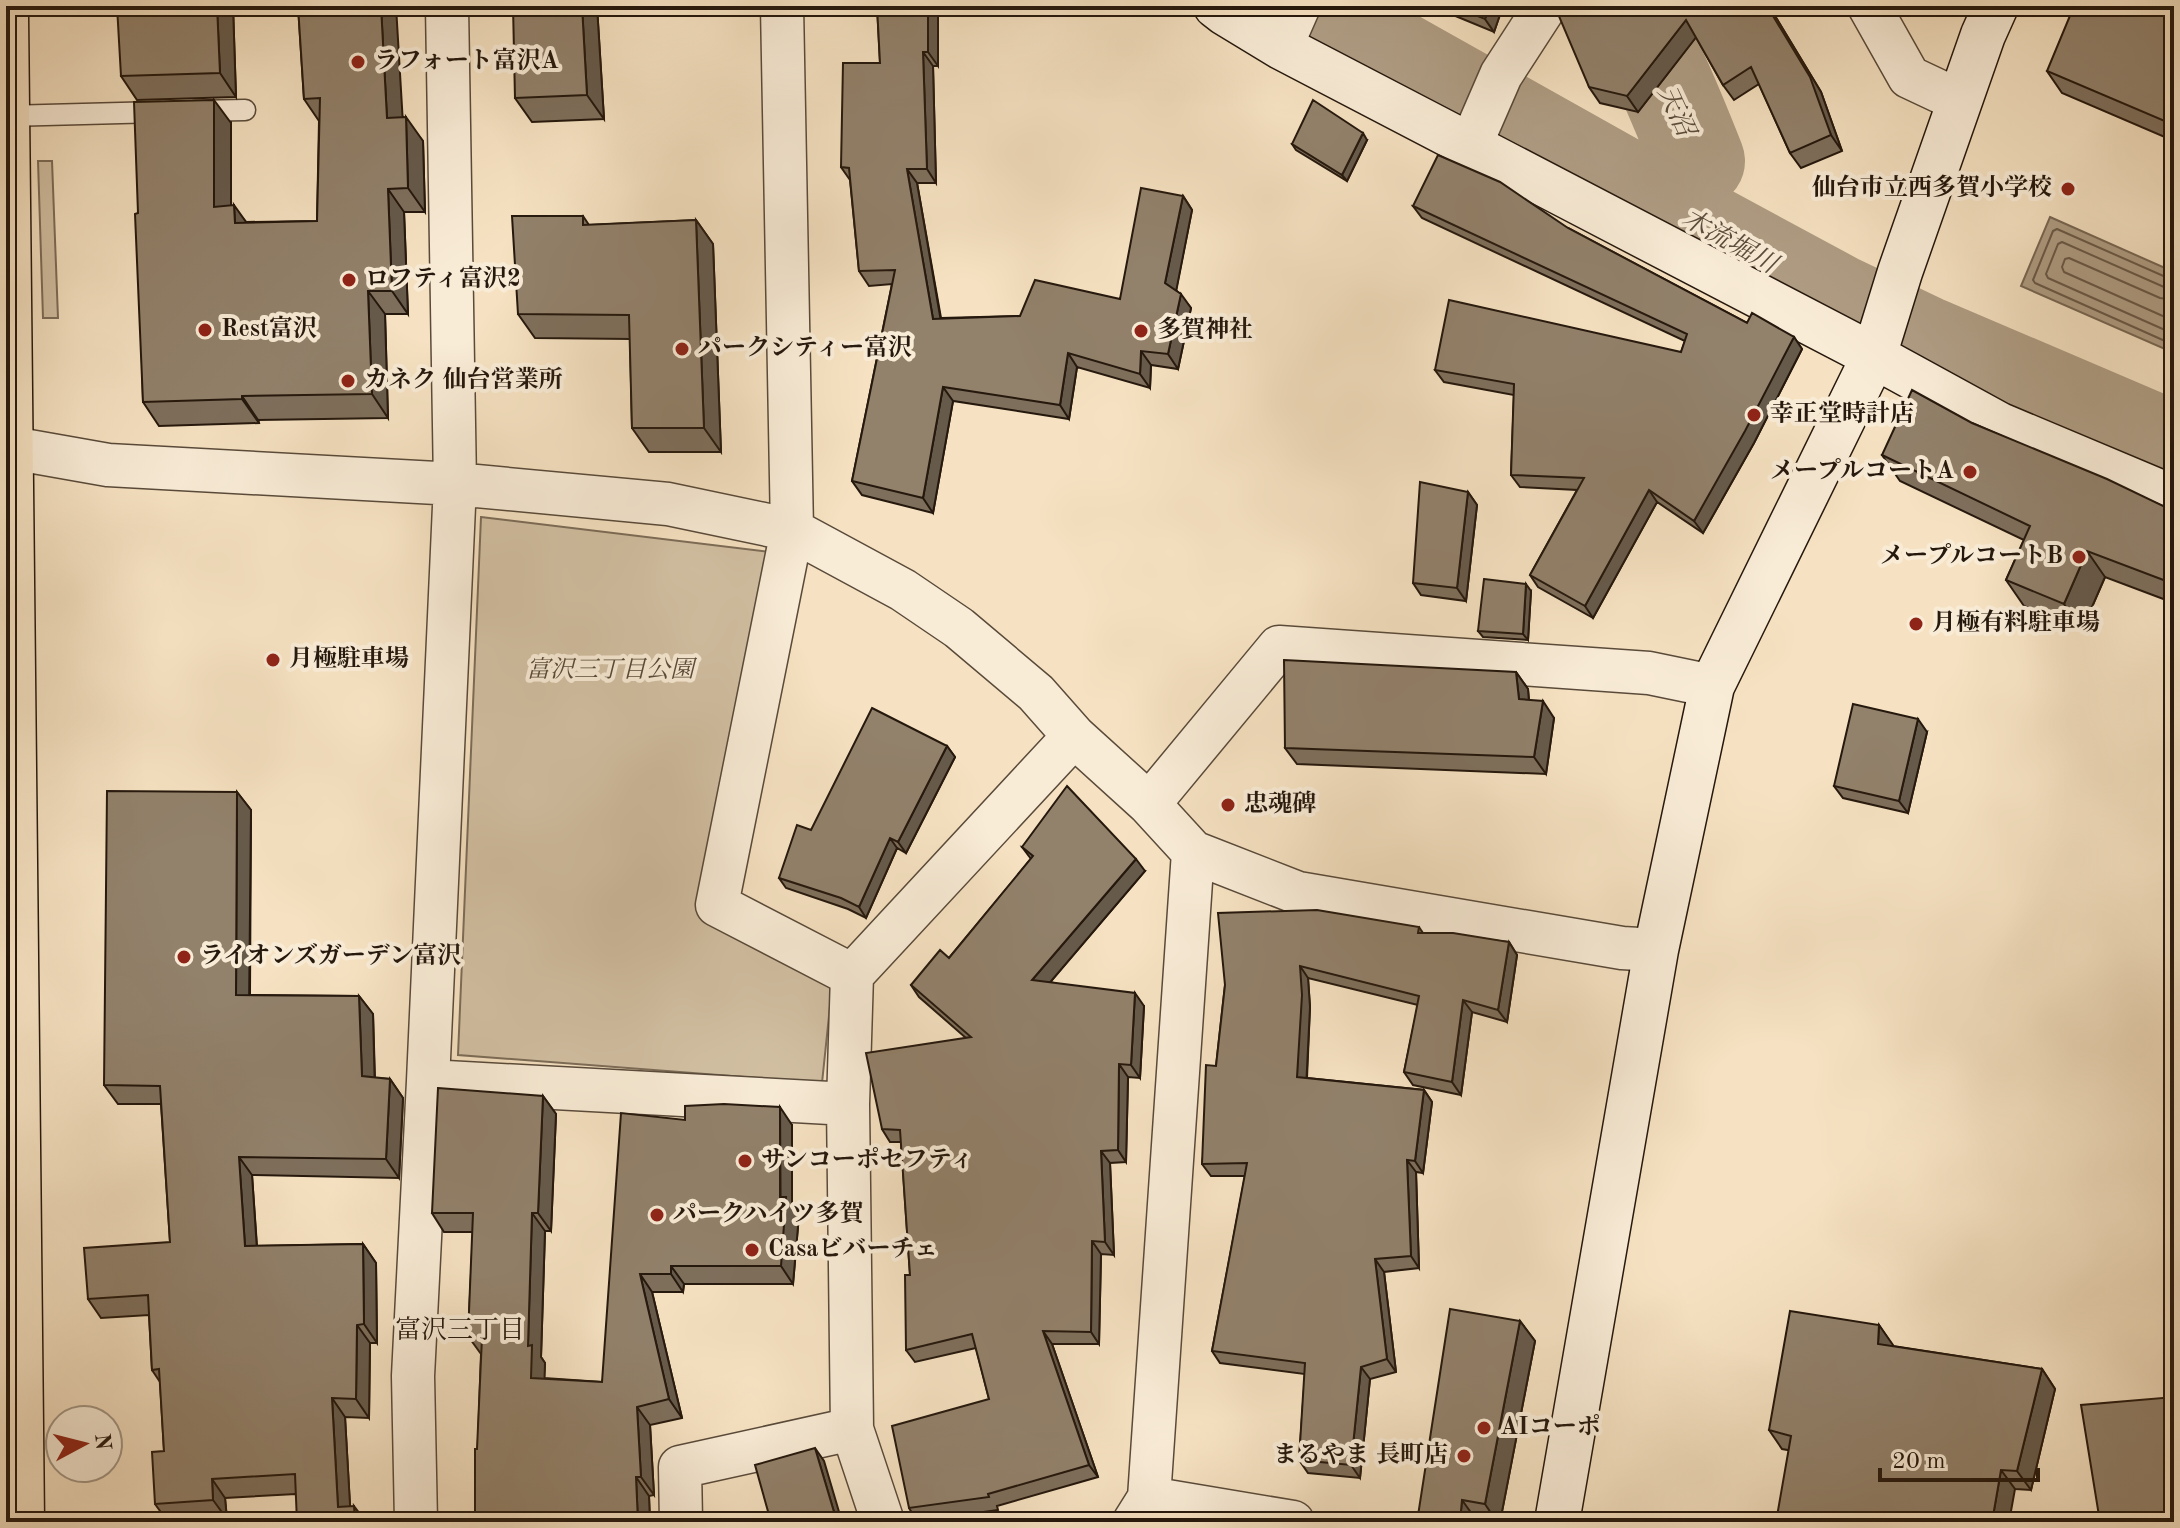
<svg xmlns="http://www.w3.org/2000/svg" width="2180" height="1528" font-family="'Old Standard TT','Noto Serif JP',serif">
  <rect width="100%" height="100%" fill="#f6e2c2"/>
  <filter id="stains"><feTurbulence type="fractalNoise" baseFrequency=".0025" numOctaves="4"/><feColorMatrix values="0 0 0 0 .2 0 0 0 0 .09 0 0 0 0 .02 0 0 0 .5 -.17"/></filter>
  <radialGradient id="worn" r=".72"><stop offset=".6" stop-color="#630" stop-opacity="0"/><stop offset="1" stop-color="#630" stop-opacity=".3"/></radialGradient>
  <!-- green -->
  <path fill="#d2c0a3" stroke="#7c6c58" stroke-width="2" d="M38,161H52L58,318H43Z
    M481,517L770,552L702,919L832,987L822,1083L458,1055Z"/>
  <!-- water -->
  <path fill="#af9d84" stroke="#786854" stroke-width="2" d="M2050,217L2174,272V353L2021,286Z"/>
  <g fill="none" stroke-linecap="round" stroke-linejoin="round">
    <!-- shore -->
    <path stroke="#6a5a48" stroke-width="2" d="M2174,278H2168L2057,229L2053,231L2033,280L2035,283L2174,345
      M2174,288L2164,287L2062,242L2058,244L2046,274L2048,278L2174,334
      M2174,300L2160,298L2069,258L2065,259L2062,267L2064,272L2174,321"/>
    <!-- river -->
    <path stroke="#af9d84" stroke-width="94" d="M1299,6L1321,15L1652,201L1839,302L1923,342L2174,449
      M1627,6C1655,55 1677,108 1698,161L1669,182L1652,201"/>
    <!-- lane casing -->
    <g stroke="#594a3a" stroke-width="23">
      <path id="lane" d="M195,111L245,110
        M7,116L159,112"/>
    </g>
    <!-- street casing -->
    <g stroke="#594a3a" stroke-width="45">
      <path id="street" d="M782,6L792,530L717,905L852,975
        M1869,6L1909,77L1960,101
        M1281,47L1299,6
        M1468,145L1478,128L1501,75L1545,7
        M6,447L108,465L455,484L668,504L792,530L903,590L959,628L1036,693L1074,736L1149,804L1193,852L1298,893L1622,948L1656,950
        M1149,804L1279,647L1649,673L1712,686
        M428,1081L848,1104
        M1149,1498L1193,852
        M416,1522L413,1376L428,1081L455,484L447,6
        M681,1522L680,1467L852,1429
        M883,1522L852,1429L848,1104L852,975L1074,736
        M1134,1522L1149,1498L1293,1522"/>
    </g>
    <!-- secondary casing -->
    <g stroke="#25180d" stroke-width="47">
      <path id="secondary" d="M1216,6L1225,13L1281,47L1874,356L1712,686L1656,950L1557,1522
        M1996,6L1983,35L1900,272L1874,356L2000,425L2174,498"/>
    </g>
    <!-- primary casing -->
    <g stroke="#25180d" stroke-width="47">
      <path id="primary" d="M6,15C10,517 18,1019 22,1522"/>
    </g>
    <!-- lane -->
    <use href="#lane" stroke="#f9ecd7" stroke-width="20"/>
    <!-- street -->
    <use href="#street" stroke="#f9ecd7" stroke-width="42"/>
    <!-- secondary -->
    <use href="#secondary" stroke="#f9ecd7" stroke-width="44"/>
    <!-- primary -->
    <use href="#primary" stroke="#f6e2c2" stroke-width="44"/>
  </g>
  <!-- wall -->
  <path fill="#7e6f5c" stroke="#25180d" stroke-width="2" d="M233,6L236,97L137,100L121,76Z
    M298,6L403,117L423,141L425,212H404L408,314H385L388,418L258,420L259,423L159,426L143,402L138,213L231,123V205L246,222L317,221L319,121L304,99Z
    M597,6L604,119L532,122L515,98Z
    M877,6H938V66H933L936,183H917L941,318L1020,316L1120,299L1183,196L1192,210L1176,290L1191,308L1178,369L1151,365L1150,388L1077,367L1069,419L953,401L933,513L862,495L852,481L892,284L869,286L859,271L850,180L841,167L880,63Z
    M1435,6H1503L1494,32L1441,10Z
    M1571,6H1769L1821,92L1842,151L1801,168L1790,153L1759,84L1734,100L1723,85L1696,37L1638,112L1600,103L1589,87Z
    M2174,6V141L2062,93L2047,71Z
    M1367,140L1347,181L1296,150L1292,144Z
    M1413,206L1568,228L1747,323L1794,337L1802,349L1754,443L1703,533L1657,502L1593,618L1538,587L1530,575L1577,490L1520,487L1511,475L1514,395L1444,382L1435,370L1681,352L1685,341L1422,218Z
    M583,216L589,225L696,220L713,244L721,452H649L632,428L630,339L535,338L518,314Z
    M1972,423L2165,507L2174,499V603L2105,577L2082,630L2024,606L2006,580L2024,540L1900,481L1882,455Z
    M1468,492L1477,505L1466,601L1421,595L1413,583Z
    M1531,591L1528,640L1483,637L1478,631Z
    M1516,672L1528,689L1529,700L1554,718L1546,774L1297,764L1285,748Z
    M1927,732L1908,813L1843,798L1834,786Z
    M947,746L955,757L906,853L897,848L866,918L848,909L786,888L779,878L811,830Z
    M237,792L251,810L250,995L359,996L373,1014L375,1078L390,1079L403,1098L399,1178L252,1175L257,1246L363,1244L376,1263L377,1343H370L369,1418L345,1417L350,1506L366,1522L296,1494L225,1498L227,1519L168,1522L155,1504L164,1451L160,1382L152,1370L149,1315L101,1318L88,1299L170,1242L161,1104H118L104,1085Z
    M1022,847L1145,871L1050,982L1144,1006L1140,1078L1128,1077L1126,1162L1110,1163L1114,1255L1101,1254L1099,1344H1052L1098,1477L997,1506L998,1510L917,1521L909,1508L989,1399L976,1348L915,1362L906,1350L910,1275L901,1142H890L882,1129L966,1038L919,997L911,985L949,958L1031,859Z
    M1419,927L1423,933L1509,942L1517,955L1507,1022L1472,1012L1461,1095L1413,1085L1404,1072L1418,1005L1308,978L1310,1007L1307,1078L1424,1090L1432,1102L1423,1173L1416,1172L1419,1268L1384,1272L1396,1372L1370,1379L1360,1478L1308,1473L1299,1460L1305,1374L1220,1363L1212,1351L1245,1176H1211L1202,1164L1216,1066L1225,985Z
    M543,1096L556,1114L551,1231H545L541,1357L545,1363L544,1378L602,1382L685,1120L792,1125V1206L799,1215L793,1284H684L683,1292H652L682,1418L650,1425L654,1495L649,1496L650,1522H475L481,1354L468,1336L473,1232H444L432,1213Z
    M1520,1321L1535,1341L1500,1522H1417Z
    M1879,1325L1893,1346L2042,1369L2055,1389L2031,1490L2015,1489L1782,1449L1769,1430Z
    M2174,1353V1522L2171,1397L2166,1389Z"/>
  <!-- shaded-wall -->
  <path fill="#665a4b" stroke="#25180d" stroke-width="2" d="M217,6H233L236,97L220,73Z
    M381,6H396L404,141L387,118Z
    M582,6H597L604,119L587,95Z
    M928,6H938V66L928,52Z
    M1490,6H1503L1494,32L1485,19Z
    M1767,6H1769L1821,92L1842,151L1831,135Z
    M1686,20L1697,36L1638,112L1627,96Z
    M923,52L933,66L936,183L927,169Z
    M214,100L231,123V230L214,207Z
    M406,117L423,141L425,212L408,188Z
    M1363,133L1367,140L1347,181L1342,175Z
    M907,169L917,183L943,333L933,319Z
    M388,189L404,212L408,314L392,291Z
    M1183,196L1192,210L1175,297L1165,283Z
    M234,205L251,229L235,223Z
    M696,220L713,244L721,452L704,428Z
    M368,291L385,314L388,418L372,394Z
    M1181,294L1191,308L1178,369L1168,354Z
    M1794,337L1802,349L1754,443L1703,533L1694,521Z
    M1141,351L1151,365L1150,388L1140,374Z
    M1068,353L1077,367L1069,419L1060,405Z
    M943,387L953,401L933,513L923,498Z
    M242,396L258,420L259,423L242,399Z
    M1649,490L1657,502L1593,618L1585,606Z
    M1468,492L1477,505L1466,601L1457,588Z
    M2087,551L2105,577L2082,630L2064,604Z
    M1526,584L1531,591L1528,640L1523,634Z
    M1516,672L1528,689L1530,715L1519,699Z
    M1543,701L1554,718L1546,774L1534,757Z
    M1918,719L1927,732L1908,813L1899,801Z
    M947,746L955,757L906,853L898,842Z
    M237,792L251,810L249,1013L236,995Z
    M890,838L897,848L866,918L859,907Z
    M1136,859L1145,871L1041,993L1032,980Z
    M1509,942L1517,955L1507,1022L1498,1010Z
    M1300,966L1308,978L1310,1007L1306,1089L1297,1077Z
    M1135,993L1144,1006L1140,1078L1131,1065Z
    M359,996L373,1014L375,1095L362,1076Z
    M1463,1000L1472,1012L1461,1095L1452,1082Z
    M1119,1064L1128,1077L1126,1162L1118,1150Z
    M390,1079L403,1098L399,1178L386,1159Z
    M1424,1090L1432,1102L1423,1173L1415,1161Z
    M543,1096L556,1114L551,1231L538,1213Z
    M780,1107L792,1125V1206L799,1215L793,1284L781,1266Z
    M1101,1151L1110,1163L1114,1255L1105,1242Z
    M239,1157L252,1175L258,1265L245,1246Z
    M1407,1160L1416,1172L1419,1268L1411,1256Z
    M532,1213L545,1231L541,1357L545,1363L544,1396L531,1378L528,1346Z
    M1092,1241L1101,1254L1099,1344L1091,1332Z
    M363,1244L376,1263L377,1343L364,1324Z
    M1375,1259L1384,1272L1396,1372L1387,1359Z
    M671,1266L684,1284L683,1292L671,1274Z
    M640,1274L652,1292L682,1418L669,1399Z
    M1520,1321L1535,1341L1500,1522H1497L1485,1504Z
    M357,1325L370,1343L369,1418L356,1399Z
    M1879,1325L1893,1345L1892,1363L1878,1344Z
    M1043,1331L1052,1344L1098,1477L1089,1465Z
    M1361,1367L1370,1379L1360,1478L1351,1465Z
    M2042,1369L2055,1389L2031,1490L2017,1471Z
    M332,1398L345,1417L351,1522L338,1507Z
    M637,1407L650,1425L654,1495L641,1477Z
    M815,1448L824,1461L842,1522H837Z
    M2001,1470L2015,1489L2009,1522H1992Z
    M636,1477L649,1496L650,1522H638Z
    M212,1479L225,1498L227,1519L213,1500Z
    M1462,1500L1477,1521V1522H1460Z
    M354,1506L366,1522H355Z"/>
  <!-- building -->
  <path fill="#92816b" stroke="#25180d" stroke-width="2" d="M117,6H217L220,73L121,76Z
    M298,6H381L387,118L406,117L408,188L388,189L392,291H368L372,394L242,396V399L143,402L135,214L138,213L134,102L214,100V207L234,205L235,223L317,221L320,98L304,99Z
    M513,6H582L587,95L515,98Z
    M877,6H928V52H923L927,169H907L933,319L1020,316L1035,280L1120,299L1141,188L1183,196L1165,283L1181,294L1168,354L1141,351L1140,374L1068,353L1060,405L943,387L923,498L852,481L895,270L859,271L849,168L841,167L843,63H880Z
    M1453,6H1490L1485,19Z
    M1571,6H1767L1810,77L1831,135L1790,153L1751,67L1723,85L1686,20L1627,96L1589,87L1558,14Z
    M2074,6H2174V125L2047,71Z
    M1313,100L1363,133L1342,175L1292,144Z
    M1438,155L1500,182L1568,228L1747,323L1752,313L1794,337L1745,431L1694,521L1649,490L1585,606L1530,575L1584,478L1511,475L1514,384L1435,370L1449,300L1681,352L1687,334L1413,206Z
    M512,216H583V225L696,220L704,428H632L629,315L518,314Z
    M1912,390L1972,423L2107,479L2165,507L2169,497L2174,499V584L2087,551L2064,604L2006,580L2030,526L1882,455Z
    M1420,482L1468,492L1457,588L1413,583Z
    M1484,579L1526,584L1523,634L1478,631Z
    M2174,658V670L2169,668Z
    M1284,660L1516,672L1519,699L1543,701L1534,757L1285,748Z
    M1853,704L1918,719L1899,801L1834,786Z
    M872,708L947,746L898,842L890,838L859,907L841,898L779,878L797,825L811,830Z
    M1067,786L1136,859L1032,980L1135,993L1131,1065L1119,1064L1118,1150L1101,1151L1105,1242L1092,1241L1091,1332L1043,1331L1089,1465L988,1494L989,1497L909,1508L892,1426L989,1399L972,1334L906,1350L905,1275H910L900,1130L882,1129L866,1053L971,1037L911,985L940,950L949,958L1033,856L1022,847Z
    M107,791L237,792L236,995L359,996L362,1076L390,1079L386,1159L239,1157L245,1246L363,1244L364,1324L357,1325L356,1399L332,1398L338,1507L354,1506L355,1522H297L295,1474L212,1479L213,1500L155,1504L152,1452L164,1451L159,1369L152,1370L148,1295L88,1299L84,1248L170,1242L160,1086L104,1085Z
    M1317,910L1419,927L1418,933H1453L1509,942L1498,1010L1463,1000L1452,1082L1404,1072L1419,996L1300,966L1302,995L1297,1077L1424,1090L1415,1161L1407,1160L1411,1256L1375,1259L1387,1359L1361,1367L1351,1465L1299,1460L1305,1363L1212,1351L1247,1163L1202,1164L1206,1065L1216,1066L1225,985L1218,913Z
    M438,1088L543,1096L538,1213H532L528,1346L532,1345L531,1378L602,1382L621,1113L685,1120V1106L724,1104L780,1107V1197H786L781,1266H671V1274H640L669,1399L637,1407L641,1477H636L638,1522H475V1449H477L482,1337L468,1336L473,1213H432Z
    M1450,1309L1520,1321L1485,1504L1462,1500L1460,1522H1417Z
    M1790,1311L1879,1325L1878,1344L2042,1369L2017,1471L2001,1470L1992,1522H1776L1791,1436L1769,1430Z
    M2164,1353H2174V1389H2166Z
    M2174,1397V1522H2100L2081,1405Z
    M815,1448L837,1522H771L755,1465Z"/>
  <!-- markers -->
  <g fill="#8f2418" stroke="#f9ecd7" stroke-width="3">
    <circle cx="358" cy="62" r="8"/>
    <circle cx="2068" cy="189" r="8"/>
    <circle cx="349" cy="280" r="8"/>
    <circle cx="205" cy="330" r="8"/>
    <circle cx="1141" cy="331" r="8"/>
    <circle cx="682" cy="349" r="8"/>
    <circle cx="348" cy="381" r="8"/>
    <circle cx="1754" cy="415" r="8"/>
    <circle cx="1970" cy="472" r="8"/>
    <circle cx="2079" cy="557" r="8"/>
    <circle cx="1916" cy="624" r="8"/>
    <circle cx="273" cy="660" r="8"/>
    <circle cx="1228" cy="805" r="8"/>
    <circle cx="184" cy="957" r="8"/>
    <circle cx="745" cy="1161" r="8"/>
    <circle cx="657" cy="1215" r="8"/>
    <circle cx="752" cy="1250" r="8"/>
    <circle cx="1484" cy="1428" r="8"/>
    <circle cx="1464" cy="1456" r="8"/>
  </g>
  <g text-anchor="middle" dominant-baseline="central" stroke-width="8" stroke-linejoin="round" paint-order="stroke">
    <!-- poi labels -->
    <g font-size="24" font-weight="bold" fill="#25180d" stroke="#f9ecd7" text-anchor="start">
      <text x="374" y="62">ラフォート富沢A</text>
      <text x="2052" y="189" text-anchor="end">仙台市立西多賀小学校</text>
      <text x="365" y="280">ロフティ富沢2</text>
      <text x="221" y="330">Rest富沢</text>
      <text x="1157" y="331">多賀神社</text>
      <text x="698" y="349">パークシティー富沢</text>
      <text x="364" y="381">カネク 仙台営業所</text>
      <text x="1770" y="415">幸正堂時計店</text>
      <text x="1954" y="472" text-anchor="end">メープルコートA</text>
      <text x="2063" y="557" text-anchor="end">メープルコートB</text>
      <text x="1932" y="624">月極有料駐車場</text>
      <text x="289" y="660">月極駐車場</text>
      <text x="1244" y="805">忠魂碑</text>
      <text x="200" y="957">ライオンズガーデン富沢</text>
      <text x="761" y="1161">サンコーポセフティ</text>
      <text x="673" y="1215">パークハイツ多賀</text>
      <text x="768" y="1250">Casaビバーチェ</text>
      <text x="1500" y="1428">AIコーポ</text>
      <text x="1448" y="1456" text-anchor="end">まるやま 長町店</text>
    </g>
    <!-- park labels -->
    <g font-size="24" font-style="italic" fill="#594a3a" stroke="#f9ecd7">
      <text x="610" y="671">富沢三丁目公園</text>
    </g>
    <!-- water labels -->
    <g font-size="26" font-style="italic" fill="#5c4d3d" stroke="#f9ecd7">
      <text transform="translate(1675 111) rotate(65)">天沼</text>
      <text transform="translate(1729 242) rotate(29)">木流堀川</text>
    </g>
    <!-- neighbourhood labels -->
    <g font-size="26" fill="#25180d" stroke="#f9ecd7">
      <text x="460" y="1331">富沢三丁目</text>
    </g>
  </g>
  <!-- margin -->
  <rect width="2180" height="1528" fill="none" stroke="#f6e2c2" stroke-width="32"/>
  <rect x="8" y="8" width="2164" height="1512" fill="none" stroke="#25180d" stroke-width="4"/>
  <rect x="16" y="16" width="2148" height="1496" fill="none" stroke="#25180d" stroke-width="2"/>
  <!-- north arrow -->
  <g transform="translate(84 1444) rotate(83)"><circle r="38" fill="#f9ecd7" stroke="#a49786" stroke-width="2"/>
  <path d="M0-6L14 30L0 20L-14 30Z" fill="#8f2418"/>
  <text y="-12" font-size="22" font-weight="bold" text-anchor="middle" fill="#25180d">N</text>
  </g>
  <!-- scale -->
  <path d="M1880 1468v12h158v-12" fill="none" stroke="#25180d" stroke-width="4"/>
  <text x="1892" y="1468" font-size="24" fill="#25180d" stroke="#f9ecd7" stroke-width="6" paint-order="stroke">20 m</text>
  <rect width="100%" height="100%" filter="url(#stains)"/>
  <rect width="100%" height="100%" fill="url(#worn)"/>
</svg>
